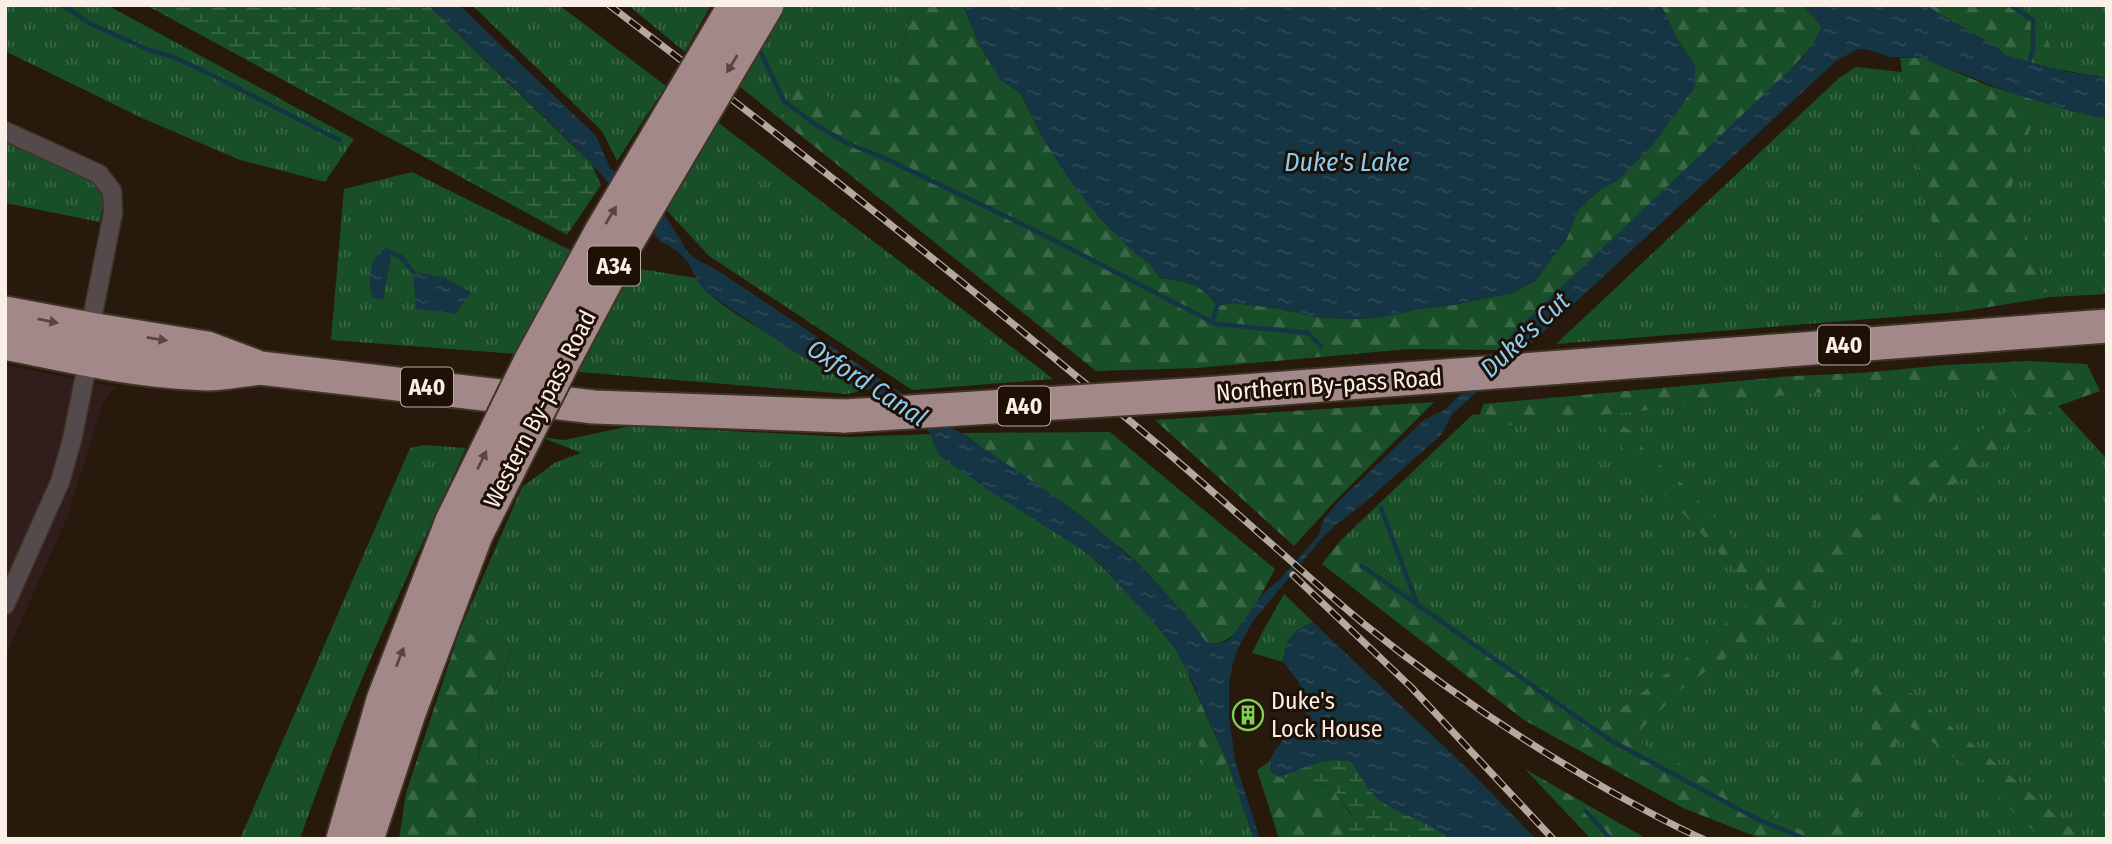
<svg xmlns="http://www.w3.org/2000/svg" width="2112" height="844" font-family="'Fira Sans Condensed',sans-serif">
  <defs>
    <pattern id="grass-tufts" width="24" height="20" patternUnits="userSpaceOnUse" patternTransform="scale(1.75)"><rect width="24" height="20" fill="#184e28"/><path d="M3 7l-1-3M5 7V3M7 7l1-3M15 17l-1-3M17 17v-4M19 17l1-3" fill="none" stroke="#3a6847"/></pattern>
    <pattern id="forest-firs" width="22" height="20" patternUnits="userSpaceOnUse" patternTransform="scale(1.75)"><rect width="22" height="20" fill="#184e28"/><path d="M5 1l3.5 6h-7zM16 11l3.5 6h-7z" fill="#3a6847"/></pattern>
    <pattern id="wetland-marsh" width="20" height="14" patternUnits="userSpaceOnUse" patternTransform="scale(1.75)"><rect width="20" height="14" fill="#184e28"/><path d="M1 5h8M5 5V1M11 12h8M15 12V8" fill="none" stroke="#3a6847"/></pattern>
    <pattern id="water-ripples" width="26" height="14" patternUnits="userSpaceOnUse" patternTransform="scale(1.75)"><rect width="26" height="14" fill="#153545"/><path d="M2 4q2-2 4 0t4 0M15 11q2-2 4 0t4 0" fill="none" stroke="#2c4957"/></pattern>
  </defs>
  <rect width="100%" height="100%" fill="#271a0c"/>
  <!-- commercial -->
  <path fill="#311e1c" d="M5,365L118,388L111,391L103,404L67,517L5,657Z"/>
  <!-- grass -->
  <path fill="url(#grass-tufts)" d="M5,5H107L354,139L325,182L240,160L142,118L5,51Z
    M472,5H559L666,86L617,161L602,131Z
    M628,5H711L685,52Z
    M778,5H921L909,18L895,84L866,114L796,83L780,119L733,81Z
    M2018,5H2107V78L2056,69L2043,21Z
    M1856,67L1902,72L1910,133L1923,191L1958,312L1556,344L1839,78Z
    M2039,101L2068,110L2107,119V294L2051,297L2043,285L2011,189Z
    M711,117L1043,371L1053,379L912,390L709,256L660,203Z
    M5,138L97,180L105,193L100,222L5,203Z
    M412,172L572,251L518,354L331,340L344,189Z
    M622,266L696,278C712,311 834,367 870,389L847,394L567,371Z
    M2029,361L2050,397L2107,459V839H1818L1618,732L1589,731L1340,541L1472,415L1591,406Z
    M631,426L849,437L932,434L934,445L1040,522L1090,555L1130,595L1163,633L1176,650L1188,672L1214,786L1220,771L1227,761L1254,839H477L480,728L511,652L460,630L522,487L556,462L581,453L541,437L564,440Z
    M424,445L466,448C407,577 346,705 300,839H240L410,448Z
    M1284,594L1313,622C1290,633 1287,637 1283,662L1252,653L1264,629Z"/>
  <!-- forest -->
  <path fill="url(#forest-firs)" d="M921,5H963L978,43L1000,79L1021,94L1042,137L1134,252L1150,264L1160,278C1190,283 1198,281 1217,306L1234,303L1281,309L1316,317L1345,319L1378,318L1420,309L1453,305L1513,293L1535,281L1567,238L1577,211L1597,192L1619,179L1675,114L1695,86V66L1676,37L1661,5H1803L1822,27L1812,46L1775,86L1511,335L1504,350L1409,349L1197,368L1096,371L780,119L796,83L866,114L895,84L909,18Z
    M1925,5H2018L2043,21L2056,69L2007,56L1996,47Z
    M1900,58H1923L1989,86L2039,101L2011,189L2043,285L2051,297L1958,312L1923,191L1910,133Z
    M2029,361L2087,364L2100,391L2058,406L1927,505L1904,515L1893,497L1929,464L1985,428L2017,404L2010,384L1931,383L1756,398L1476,429L1483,404L1793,376L1861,373L1945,365Z
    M1434,402L1336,500L1294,546L1155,420Z
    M1612,419L1631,431L1646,453L1683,484L1764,571L1781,578L1823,552L1887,507L1896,517L1815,596L1812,604L1862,645L1872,660L1856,675L1818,648L1781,618L1772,622L1725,659L1687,684L1632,738L1818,839H1762L1683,808L1524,720L1322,564L1340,541L1589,731L1606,721L1695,651L1758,595L1607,431L1603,425Z
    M1110,432L1275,569C1262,590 1237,654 1206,642L1188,618L1142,567L1121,548L962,433Z
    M460,630L511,651L480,728L477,839H399L406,793Z
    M1182,661L1227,761L1220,771L1212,791L1203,763Z
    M1878,666L2000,767L2083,839H2043L2019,818L1977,774L1907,724L1862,808L1848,839H1823L1827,824L1857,764L1884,699L1862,681Z
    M1269,762L1270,771L1279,777L1330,786L1352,816L1341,839H1279L1257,770Z
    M1525,769L1647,839H1591Z"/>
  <!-- wetland -->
  <path fill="url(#wetland-marsh)" d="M146,5H428L591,163L601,185L567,235Z
    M1367,716L1537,839H1341L1352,815L1330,786L1279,777L1270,771L1269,762L1275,750Z"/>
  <!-- water -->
  <path fill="url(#water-ripples)" d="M428,5H459L589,129L597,138L610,168L665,216L682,242C686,257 707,264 720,272L1059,499L1087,520L1142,567L1188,618L1206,642L1217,644L1229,640L1262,595L1281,578L1319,535L1324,519L1339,501L1424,420L1444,410L1502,355L1511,335L1798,62L1812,46L1822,27L1803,5H1925L1996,47L2007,56L2068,72L2107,78V119L2068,110L2008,92L1923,58L1891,57L1865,49H1858L1836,61L1523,351L1452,414L1441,435L1363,504L1338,523L1322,538L1253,621L1238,648L1233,663L1229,683V716L1235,761L1260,839H1254L1227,761L1188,672L1176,650L1163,633L1100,564L1090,555L990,491L941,457L934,445L931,433L870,389L848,376L839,378L796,353L706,292L700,285L688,262L677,251L660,241L591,163L548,120Z
    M963,5H1661L1676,37L1695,66V86L1653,145L1619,179L1597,192L1577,211L1567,238L1535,281L1513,293L1452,305L1420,309L1378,318L1345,319L1316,317L1281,309L1234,303L1217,306C1198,281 1190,283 1160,278L1150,264L1134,252L1102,221L1068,178L1042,137L1021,94L1000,79L978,43Z
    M387,248L392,251L383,300L373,298C367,281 368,257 387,248Z
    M413,272L444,277L471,292L456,314L416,309Z
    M1313,622L1472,773L1536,839H1448C1426,819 1403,817 1381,801C1367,791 1361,774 1350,761C1321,757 1306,768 1279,777L1270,771C1268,752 1285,740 1294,725L1302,728L1309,717L1305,712C1310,692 1295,677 1283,662C1287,637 1290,633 1313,622Z"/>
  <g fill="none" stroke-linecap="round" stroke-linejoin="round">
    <!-- stream -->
    <path stroke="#153545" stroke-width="4.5" d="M62,5L91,24L149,50L171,56L206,72L339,140
      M2010,5L2033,20V50L2028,65
      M760,51L784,101L816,125L849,144L882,157L1036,231L1216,324L1308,333L1321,346
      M392,253L401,257L413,272
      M1212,322L1217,306
      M1381,508L1418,606
      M1362,566L1610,740L1757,819L1806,839
      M1586,811L1610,839"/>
    <!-- street casing -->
    <g stroke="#403426" stroke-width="21">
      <path id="street" d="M5,131L99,174L112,191L113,213L90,329
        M5,605L60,482L72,440L88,361"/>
    </g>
    <!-- highway casing -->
    <g stroke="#403426" stroke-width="37">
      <path id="highway" d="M5,313L90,329L207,348L255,366
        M5,343C72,357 139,372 207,374C224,374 243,370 260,368L594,407L845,416
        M1203,394L2107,326
        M343,839L383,700L452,521
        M367,839L409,713L476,535"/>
    </g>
    <!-- street -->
    <use href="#street" stroke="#554a4b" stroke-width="18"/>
    <!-- highway -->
    <use href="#highway" stroke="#a3888a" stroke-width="33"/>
    <!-- rail casing -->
    <g stroke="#b4a99f" stroke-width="7">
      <path id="rail" d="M609,5C795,146 977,292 1155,442C1226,502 1293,565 1364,624C1442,687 1524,742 1610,791C1641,808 1671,825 1703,839
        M1293,575L1411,687L1553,839"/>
    </g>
    <!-- rail -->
    <use href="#rail" stroke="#1e1004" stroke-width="4.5" stroke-dasharray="13" stroke-linecap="butt"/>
    <!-- highway-bridge casing -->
    <g stroke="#403426" stroke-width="37" stroke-linecap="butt">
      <path id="highway-bridge" d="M845,416L1203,394
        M452,521L530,362L601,232L735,5
        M476,535L562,364L623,249L767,5"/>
    </g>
    <!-- highway-bridge -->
    <use href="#highway-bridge" stroke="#a3888a" stroke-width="33"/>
  </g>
  <!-- one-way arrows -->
  <defs><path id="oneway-solid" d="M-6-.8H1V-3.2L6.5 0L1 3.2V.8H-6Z" transform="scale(1.75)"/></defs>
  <g fill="#5a4640">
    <use href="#oneway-solid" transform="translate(732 64) rotate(121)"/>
    <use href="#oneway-solid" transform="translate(611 215) rotate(-59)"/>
    <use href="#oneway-solid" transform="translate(48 321) rotate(11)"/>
    <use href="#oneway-solid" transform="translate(157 339) rotate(9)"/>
    <use href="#oneway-solid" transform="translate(482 460) rotate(-64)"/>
    <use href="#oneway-solid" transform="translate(400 657) rotate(-69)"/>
  </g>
  <!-- icons -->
  <defs>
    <g id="building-ring" transform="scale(1.575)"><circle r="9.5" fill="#1e1004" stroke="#7dd154" stroke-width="1.5"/><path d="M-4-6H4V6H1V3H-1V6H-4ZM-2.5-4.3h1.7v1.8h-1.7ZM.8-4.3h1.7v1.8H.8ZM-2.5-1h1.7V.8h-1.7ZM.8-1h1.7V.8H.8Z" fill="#7dd154"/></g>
  </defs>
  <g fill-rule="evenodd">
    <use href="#building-ring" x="1248" y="715"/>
  </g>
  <g text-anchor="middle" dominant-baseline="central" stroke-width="6" stroke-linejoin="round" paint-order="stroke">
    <!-- shield labels -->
    <g fill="#1e1004" stroke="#b8aca3" stroke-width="2">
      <rect x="588" y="246.5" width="52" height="39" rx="5"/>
      <rect x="1818" y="325.5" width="52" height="39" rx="5"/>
      <rect x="401" y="367.5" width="52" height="39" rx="5"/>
      <rect x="998" y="386.5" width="52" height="39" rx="5"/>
    </g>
    <g font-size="23" font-weight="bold" fill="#faefe7">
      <text x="614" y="266">A34</text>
      <text x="1844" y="345">A40</text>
      <text x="427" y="387">A40</text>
      <text x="1024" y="406">A40</text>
    </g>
    <!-- street labels -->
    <g font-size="24" fill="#faefe7" stroke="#1e1004">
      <text transform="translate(1329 385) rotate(-4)">Northern By-pass Road</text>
      <text transform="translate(540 409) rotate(-63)">Western By-pass Road</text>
    </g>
    <!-- poi labels -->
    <g font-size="24" fill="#faefe7" stroke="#1e1004" text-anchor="start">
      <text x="1271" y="701">Duke's<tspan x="1271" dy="28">Lock House</tspan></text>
    </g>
    <!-- water labels -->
    <g font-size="26" font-style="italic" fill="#88cdf4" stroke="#1e1004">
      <text x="1347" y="162">Duke's Lake</text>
      <text transform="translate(1525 335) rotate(-43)">Duke's Cut</text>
      <text transform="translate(867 383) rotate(33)">Oxford Canal</text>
    </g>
  </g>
  <!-- border -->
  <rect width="2112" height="844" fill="none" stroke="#faefe7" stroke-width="14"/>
</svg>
